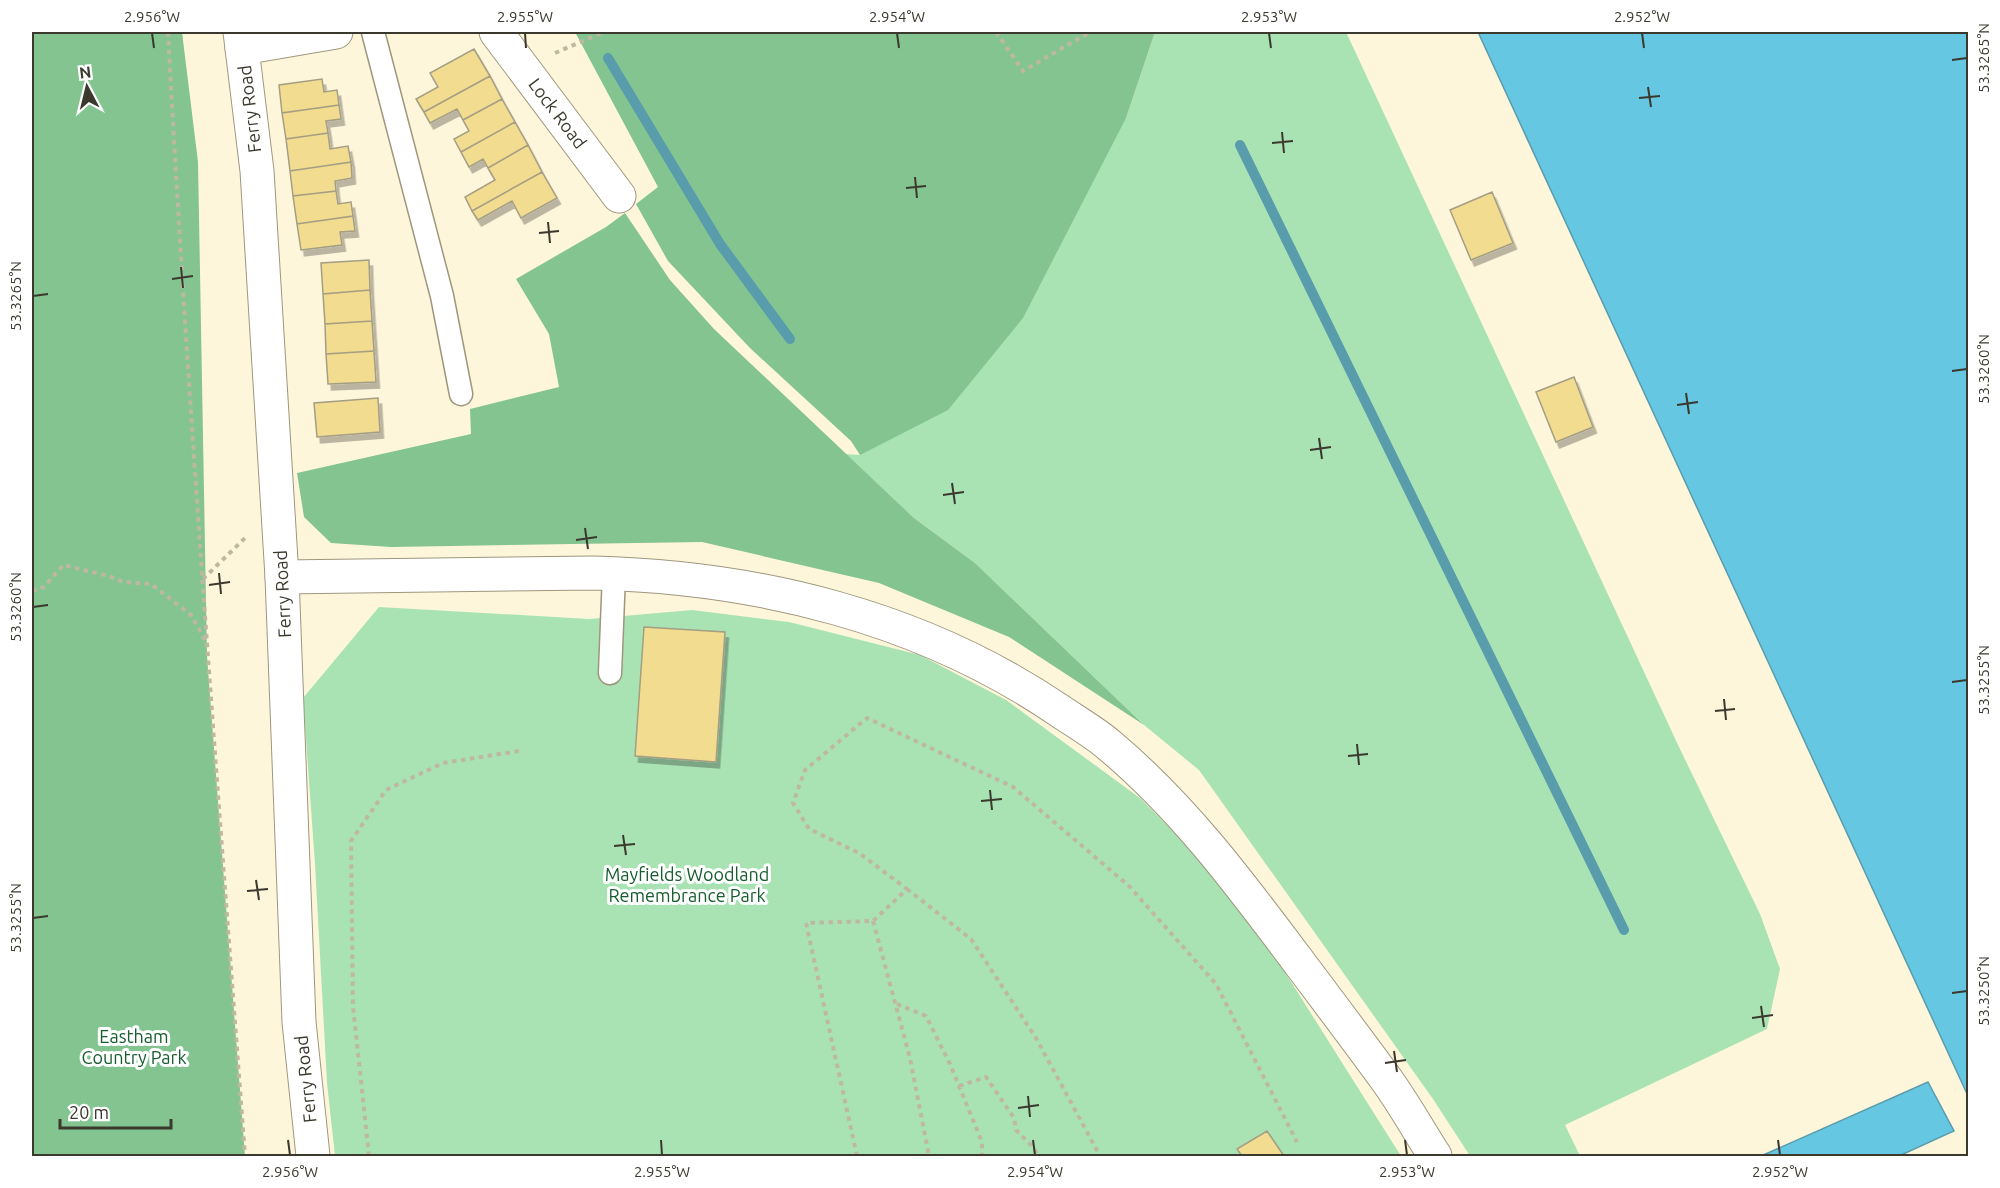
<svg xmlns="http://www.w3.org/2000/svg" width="2000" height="1188" font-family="Ubuntu,sans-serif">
  <defs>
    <filter id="shadow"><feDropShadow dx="3.5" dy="6" stdDeviation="0" flood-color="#0004"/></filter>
  </defs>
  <rect width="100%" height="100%" fill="#fef6db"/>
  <!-- green -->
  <path fill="#a9e3b4" d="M1155,32H1346L1679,747L1760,914L1780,969L1767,1029L1565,1125L1580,1156H1470L1433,1099L1199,770L1144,725L975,563L914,518L846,454L860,455L1126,118Z
    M379,607L589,619L692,610L789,622L920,655L1006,700L1140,798L1192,850L1257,928L1401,1156H335L327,1083L315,864L303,698Z"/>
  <!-- forest -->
  <path fill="#83c491" d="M32,32H182L198,162L207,656L245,1156H32Z
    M575,32H1155L1126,118L1023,318L948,410L860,455L851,441L750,348L668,261L636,204L658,187Z
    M625,213L670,280L714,329L914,518L975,563L1144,725L1009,637L879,583L702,542L391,547L331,543L304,517L297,473L471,434L470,409L559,387L549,334L516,279L606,227Z"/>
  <!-- water -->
  <path fill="#66c7e2" stroke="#599cac" stroke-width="1.5" d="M1478,32H1968V1096Z
    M1928,1082L1954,1131L1899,1156H1761Z"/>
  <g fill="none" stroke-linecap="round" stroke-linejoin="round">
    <!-- stream -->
    <path stroke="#599cac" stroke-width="10" d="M608,58L720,244L790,339
      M1240,145L1624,930"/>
  </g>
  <!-- building -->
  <path fill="#f1dc8f" stroke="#a59e84" stroke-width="1.5" filter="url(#shadow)" d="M474,49L490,76L424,112L416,99L438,87L430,73Z
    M490,76L502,99L463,120L457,109L430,123L424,112Z
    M322,79L324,92L337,90L339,105L282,113L279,85Z
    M502,99L515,122L461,152L454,139L469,131L463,120Z
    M339,105L341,119L326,121L328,133L286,139L282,113Z
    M515,122L528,145L488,168L483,159L469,167L461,152Z
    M328,133L330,149L348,146L351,162L290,171L286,139Z
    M528,145L542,172L472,211L465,197L495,180L488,168Z
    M351,162L352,178L335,181L336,191L293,196L290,171Z
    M542,172L557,198L521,218L512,201L478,220L472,211Z
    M336,191L338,204L351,202L353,216L297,224L293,196Z
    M1492,192L1513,243L1471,260L1450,210Z
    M353,216L355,231L340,232L342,245L301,250L297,224Z
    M369,260L370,290L323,294L321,263Z
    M370,290L372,321L325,324L323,294Z
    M372,321L374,351L326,354L325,324Z
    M374,351L376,382L328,384L326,354Z
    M1574,377L1593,427L1556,442L1536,392Z
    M378,398L380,432L317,437L314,403Z
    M644,627L725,632L716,762L635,756Z
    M1267,1131L1284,1156H1242L1237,1149Z"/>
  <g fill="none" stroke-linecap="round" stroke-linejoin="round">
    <!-- service casing -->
    <g stroke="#9e977e" stroke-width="25">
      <path id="service" d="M373,32L442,296L461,394
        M610,673L614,574"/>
    </g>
    <!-- minor casing -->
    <g stroke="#9e977e" stroke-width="35">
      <path id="minor" d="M496,32L619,196
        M242,48L336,32
        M282,577L593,573C758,577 922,617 1060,711C1076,722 1094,732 1109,745C1182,806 1238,881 1295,957C1325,997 1356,1038 1386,1079C1404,1104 1419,1131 1435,1156"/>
    </g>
    <!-- tertiary casing -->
    <g stroke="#9e977e" stroke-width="35">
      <path id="tertiary" d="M240,32L257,171L282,577L299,1022L313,1156"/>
    </g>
    <!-- path -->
    <path stroke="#beb8a2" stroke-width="4" stroke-dasharray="4.5 4.5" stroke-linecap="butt" d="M168,32C188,407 217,782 245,1156
      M996,32L1023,71L1090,32
      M555,53L604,32
      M203,579L245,538
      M32,591L44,587L63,565L109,576L123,582L151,584L191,615L205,640
      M907,889L971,939L1036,1038L1100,1156
      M873,921L910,1058L929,1156
      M897,1004L926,1016L950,1064L982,1142V1156
      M959,1086L986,1077L1014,1118L1016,1130L1034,1148L1038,1156
      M369,1156L353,1006L351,841L386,790L443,763L519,751
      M857,1156L806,923L873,921L907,889L859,853L809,829L793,803L805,770L867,718L1013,787L1129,886L1216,984L1297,1142"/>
    <!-- service -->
    <use href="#service" stroke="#fff" stroke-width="22"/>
    <!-- minor -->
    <use href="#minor" stroke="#fff" stroke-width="33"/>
    <!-- tertiary -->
    <use href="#tertiary" stroke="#fff" stroke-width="33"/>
  </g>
  <!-- ticks -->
  <path fill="none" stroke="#3b382d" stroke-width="2" d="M152,33L154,48M525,33L526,48M897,33L899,48M1269,33L1271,48M1642,33L1644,48M1952,60L1967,58M1648,87L1651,107M1639,98L1660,96M1282,132L1284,153M1272,143L1293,141M915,177L917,198M906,188L926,186M548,222L550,243M539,233L559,231M181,267L183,288M172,279L193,276M33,296L48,294M1952,371L1967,369M1686,393L1689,414M1677,405L1698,402M1319,438L1322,459M1310,450L1331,447M952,483L955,504M943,495L964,492M585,528L588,549M576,540L597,537M219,573L221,594M209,585L230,582M33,607L48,605M1952,682L1967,680M1724,699L1726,720M1715,711L1735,709M1357,744L1359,765M1348,756L1368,754M990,790L992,810M981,801L1002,799M623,835L626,855M614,846L635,844M256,880L259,900M247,891L268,889M33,918L48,916M1952,993L1967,991M1761,1006L1764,1027M1752,1018L1773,1015M1394,1051L1397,1072M1385,1063L1406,1060M1028,1096L1030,1117M1018,1108L1039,1105M288,1140L290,1155M661,1140L662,1155M1033,1140L1035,1155M1405,1140L1407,1155M1778,1140L1780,1155"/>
  <g text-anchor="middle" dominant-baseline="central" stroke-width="6" stroke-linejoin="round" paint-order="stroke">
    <!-- street labels -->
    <g font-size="18" fill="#3b382d" stroke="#fff">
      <text transform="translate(249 109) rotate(-97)">Ferry Road</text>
      <text transform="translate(558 113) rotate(53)">Lock Road</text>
      <text transform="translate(282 594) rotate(-93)">Ferry Road</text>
      <text transform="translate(305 1079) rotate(-96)">Ferry Road</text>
    </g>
    <!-- park labels -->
    <g font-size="18" fill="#175d2e" stroke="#fff">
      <text x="687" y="874">Mayfields Woodland<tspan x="687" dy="21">Remembrance Park</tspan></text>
      <text x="134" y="1036">Eastham<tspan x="134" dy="21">Country Park</tspan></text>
    </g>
  </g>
  <!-- border -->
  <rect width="2000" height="1188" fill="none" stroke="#ffffff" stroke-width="66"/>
  <!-- north arrow -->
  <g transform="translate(87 87) rotate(353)" stroke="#ffffff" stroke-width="4.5" paint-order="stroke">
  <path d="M0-4.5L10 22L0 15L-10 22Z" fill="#3b382d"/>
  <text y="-9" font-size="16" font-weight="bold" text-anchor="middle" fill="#3b382d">N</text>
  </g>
  <!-- scale -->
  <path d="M60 1119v9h111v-9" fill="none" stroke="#3b382d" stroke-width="3"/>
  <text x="69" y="1119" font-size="18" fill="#3b382d" stroke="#ffffff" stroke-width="4.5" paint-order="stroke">20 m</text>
  <rect x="33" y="33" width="1934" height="1122" fill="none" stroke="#3b382d" stroke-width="2"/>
  <g font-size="15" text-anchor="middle" fill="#3b382d">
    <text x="152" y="22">2.956°W</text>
    <text x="525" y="22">2.955°W</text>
    <text x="897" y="22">2.954°W</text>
    <text x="1269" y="22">2.953°W</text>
    <text x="1642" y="22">2.952°W</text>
    <text transform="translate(1984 58) rotate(-90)" y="5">53.3265°N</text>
    <text transform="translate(16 296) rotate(-90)" y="5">53.3265°N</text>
    <text transform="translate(1984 369) rotate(-90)" y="5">53.3260°N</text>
    <text transform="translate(16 607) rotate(-90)" y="5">53.3260°N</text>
    <text transform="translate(1984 680) rotate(-90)" y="5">53.3255°N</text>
    <text transform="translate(16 918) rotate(-90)" y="5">53.3255°N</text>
    <text transform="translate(1984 991) rotate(-90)" y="5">53.3250°N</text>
    <text x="290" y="1177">2.956°W</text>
    <text x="662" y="1177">2.955°W</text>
    <text x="1035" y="1177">2.954°W</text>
    <text x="1407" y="1177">2.953°W</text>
    <text x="1780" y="1177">2.952°W</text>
  </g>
</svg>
